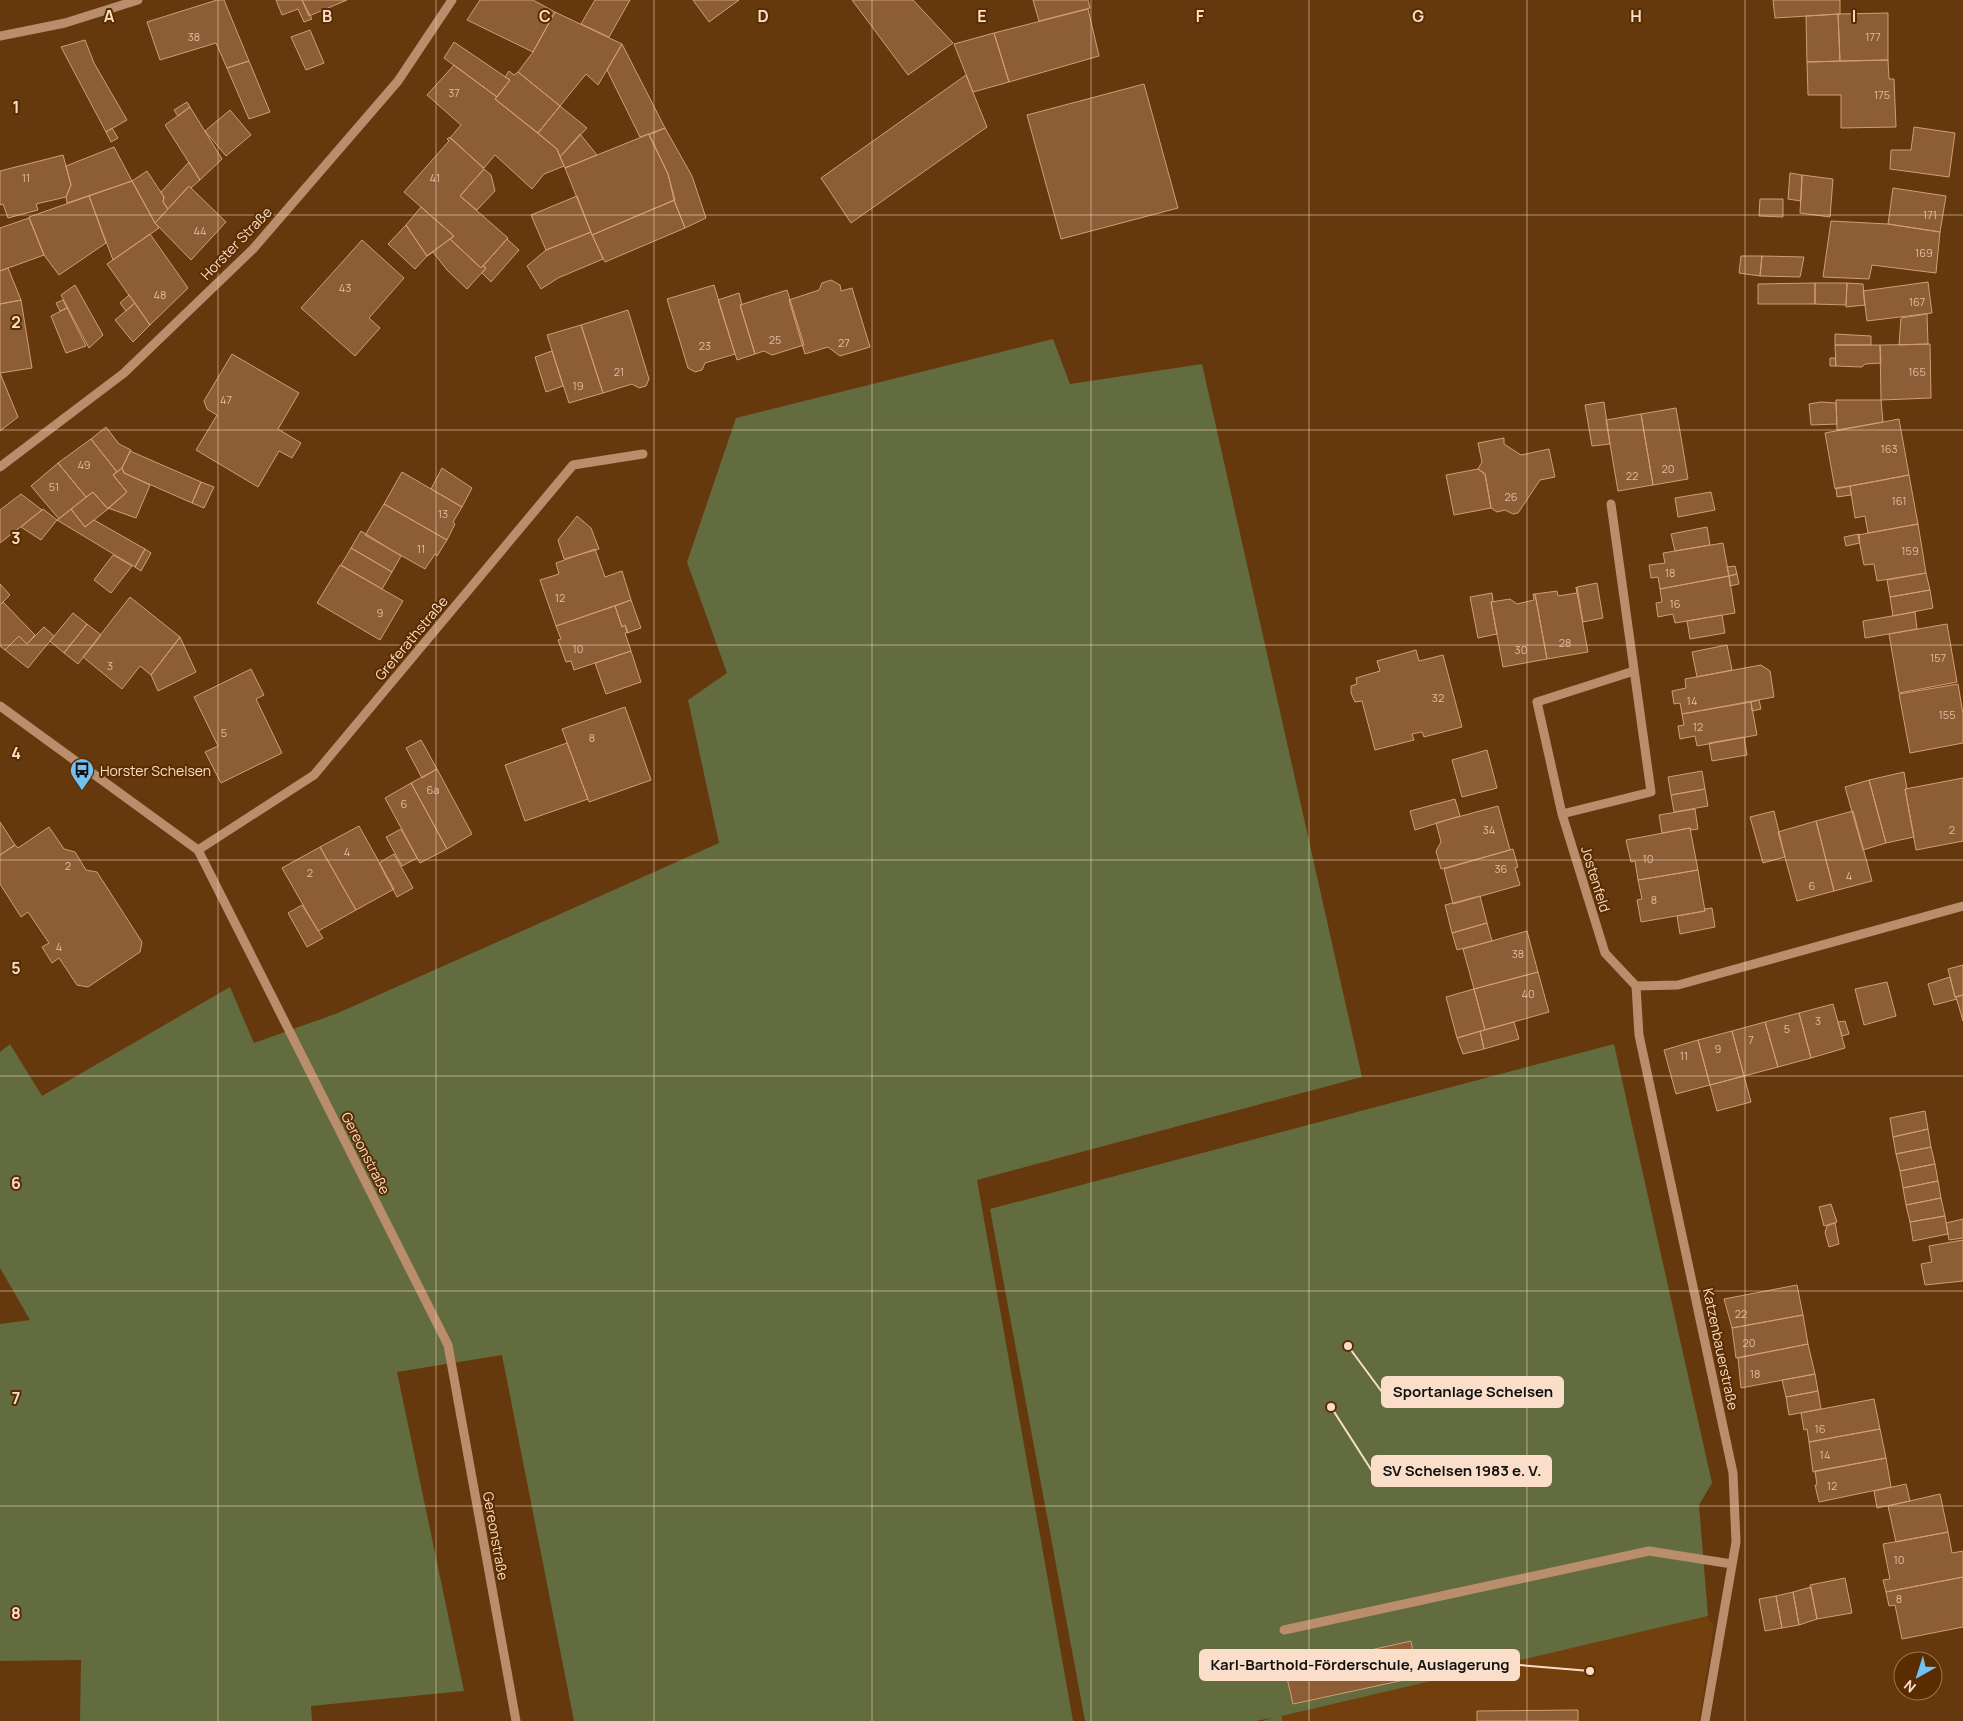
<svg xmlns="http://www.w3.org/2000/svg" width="1963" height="1721" font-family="Manrope,sans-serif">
  <rect width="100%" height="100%" fill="#65380d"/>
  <!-- built -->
  <path fill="#733f0c" d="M1707,1616L1714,1626L1699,1721H1282V1716Z"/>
  <!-- green -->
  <path fill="#626c3e" d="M1053,339L1070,384L1202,364L1362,1077L977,1180L1073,1721H574L502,1355L397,1372L464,1691L311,1706L312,1721H80L81,1660L0,1661V1324L30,1320L0,1268V1052L10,1044L42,1096L230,987L254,1043L338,1013L719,843L688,700L727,673L687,562L736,418Z
    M1614,1044L1712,1483L1699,1505L1708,1616L1282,1716V1721H1263L1271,1718L1256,1721H1085L990,1209Z"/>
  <!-- building -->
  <path fill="#8d5d36" stroke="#d29d74" d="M217,0H224L249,61L227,68L216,43L160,60L147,22Z
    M276,0H302L312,19L304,22L298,9L282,15Z
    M302,0H347L309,16Z
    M480,0H533L555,12L533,52L467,20Z
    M595,0H630L609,37L581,24Z
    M693,0H739L709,22Z
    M852,0H913L953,43L908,75Z
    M1033,0H1088L1090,8L1039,21Z
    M1773,0H1840V14L1775,18Z
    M1088,9L1099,56L1009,82L994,33Z
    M555,12L622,44L598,85L586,74L560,106L518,72L533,52Z
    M1888,13V60L1840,61L1838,14Z
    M1838,14L1840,61L1807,62L1806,16Z
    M310,30L324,63L306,70L291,37Z
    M994,33L1009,82L973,92L954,44Z
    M85,40L94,63L127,120L106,132L61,47Z
    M454,42L510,80L497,97L444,58Z
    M622,44L665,128L640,137L607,70Z
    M1888,60L1889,79H1894L1896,127L1841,128V95H1808L1807,62Z
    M249,61L270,112L249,119L227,68Z
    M454,65L497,97L495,99L557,149L564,166L544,174L532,189L495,155L484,168L450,138L461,125L427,95Z
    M509,71L514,75L518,72L560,106L538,133L495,99L510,80L505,77Z
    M966,75L987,127L851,223L821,178Z
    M1144,84L1178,208L1061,239L1027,115Z
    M187,102L190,107L178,116L174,110Z
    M560,106L587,128L560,157L557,149L538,133Z
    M190,107L222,159L200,180L165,125Z
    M230,110L251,135L226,156L205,131Z
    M1914,127L1955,133L1949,177L1890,169L1891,150H1911Z
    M112,128L118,138L111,142L106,132Z
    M665,128L692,176L706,218L685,228L674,200L668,174L649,135Z
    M580,134L597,155L565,168L560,157Z
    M649,134L668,174L675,200L592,235L565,168Z
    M450,137L484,169L460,196L508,238L481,268L450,239L454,236L404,192L449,141L447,139Z
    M114,147L132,181L67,203L66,197L71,185L66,166Z
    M63,155L71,185L66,197L36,204L38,210L8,218L3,204L0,205V171Z
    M189,162L200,180L191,188L189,186L168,209L163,202L164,197L161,192Z
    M484,169L491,175L495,191L477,210L460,196Z
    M147,171L164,197L163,202L168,209L155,223L132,181Z
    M1790,173L1802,175L1801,201L1788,199Z
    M1802,175L1833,179L1830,217L1800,213Z
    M132,181L155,223L159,228L113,260L89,196Z
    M189,186L226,222L191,260L155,223Z
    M1893,188L1946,196L1940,232L1888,224Z
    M89,196L106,243L59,275L44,255L29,217Z
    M577,196L591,232L546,250L531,215Z
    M1760,199H1783V217L1759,216Z
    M674,200L685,228L605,262L592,235Z
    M421,207L454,236L427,256L406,225Z
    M29,218L44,255L0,271V228Z
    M1831,221L1888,224L1940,232L1936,273L1872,265L1869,279L1823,277Z
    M406,225L427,256L415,269L388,244Z
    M591,232L603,259L558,278L541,289L527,266L546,250Z
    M150,234L188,288L150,325L107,264Z
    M450,239L481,268L483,266L486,268L467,289L447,270L433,252L427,256Z
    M507,239L519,250L491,282L482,273L486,268L483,266Z
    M362,240L404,278L369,318L380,328L355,356L301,308Z
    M1741,256H1762L1760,276L1739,273Z
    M1762,256L1804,257L1800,277L1760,276Z
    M8,268L21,300L0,304V271Z
    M831,280L840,285L841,291L852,288L870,347L840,356L828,347L805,354L789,300L819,290L822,283Z
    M1928,282L1932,313L1867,321L1863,291Z
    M1815,283H1847L1846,305L1815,304Z
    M1815,283V304H1758V284Z
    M1847,283L1863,284L1865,305L1846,307Z
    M75,285L103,335L89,348L61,295Z
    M714,285L735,354L705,363L702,370L695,372L688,368L667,299Z
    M787,290L804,345L772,355L764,351L755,354L740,305Z
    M739,293L742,305H740L755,354L737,360L718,300Z
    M129,295L135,303L126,311L120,303Z
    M21,300L32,368L0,373V304Z
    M63,300L67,308L60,311L56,303Z
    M135,303L150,325L133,342L115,320Z
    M67,308L86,346L66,353L51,316Z
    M628,310L649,379L646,386L639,388L632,384L603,393L581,325Z
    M1927,314L1928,344L1899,345L1901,318Z
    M581,325L603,393L569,403L547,335Z
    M1835,334L1871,336V345H1835Z
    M1930,344L1931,398L1881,400L1880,345Z
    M1835,345H1880L1881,363L1865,364L1862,367L1836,366Z
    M552,351L563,386L546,392L535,357Z
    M232,354L299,393L278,429L301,443L292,458L279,451L258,487L196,450L217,415L207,409L204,401Z
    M1830,358H1835L1836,366H1830Z
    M0,373L18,417L0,431Z
    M1836,400H1881L1883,422L1837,430Z
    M1604,402L1610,444L1592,446L1585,405Z
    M1821,402L1836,403L1837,424L1811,425L1809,404Z
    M1676,408L1688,479L1653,485L1641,414Z
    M1641,414L1653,485L1618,491L1606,420Z
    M1899,419L1909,475L1835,489L1825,433Z
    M106,427L119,444L131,450L122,468L117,472L91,439Z
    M1504,438V444L1521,455L1549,449L1555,477L1540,480L1518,513L1513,514L1505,510L1497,512L1491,508L1485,474L1478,469L1482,462L1478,443Z
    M91,439L117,472L113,475L127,492L108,509L93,492L86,497L58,463Z
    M130,451L201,482L192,503L124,473L122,468Z
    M58,463L86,497L59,519L31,486Z
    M122,468L124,473L150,485L136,518L108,508L127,492L113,475Z
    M442,468L472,488L462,507L431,489Z
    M1478,469L1485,474L1491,508L1454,515L1446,475Z
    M402,472L462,507L453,522L455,524L447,540L384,504Z
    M1909,475L1918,524L1868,533L1865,516L1855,518L1850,486Z
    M201,482L214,487L204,508L192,503Z
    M1850,486L1851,495L1837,497L1836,488Z
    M93,492L108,509L85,527L71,509Z
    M1711,492L1715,510L1678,517L1675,498Z
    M21,494L42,510L0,543V510Z
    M384,504L447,540L437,556L435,554L425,569L365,535Z
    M43,509L57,520L41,540L21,527Z
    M71,509L85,527L94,520L145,549L135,567L57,520Z
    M577,516L591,528L599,549L564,559L558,540Z
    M1918,524L1926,573L1877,581L1874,564L1864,565L1858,535Z
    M1707,527L1710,545L1675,551L1671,534Z
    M361,531L401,556L392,572L351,548Z
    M1859,534L1860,543L1846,546L1844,537Z
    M1723,543L1729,576L1660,589L1658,577L1651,578L1649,565L1665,563L1663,553Z
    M351,548L392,572L382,589L341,565Z
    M145,549L151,553L141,571L135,567Z
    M595,549L605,577L622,571L631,600L556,626L540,580L559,574L556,563Z
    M113,555L132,566L111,593L94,580Z
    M340,565L403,601L380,640L317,603Z
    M1735,566L1737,574L1729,576L1727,567Z
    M1926,573L1930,590L1890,597L1887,580Z
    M1737,574L1739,584L1730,586L1729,576Z
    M1729,576L1735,613L1675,623L1673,614L1658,617L1656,603L1662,602L1660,589Z
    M1597,583L1603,618L1583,622L1577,587Z
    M0,584L10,595L0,605Z
    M1576,587L1588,652L1547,659L1535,594L1557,591L1558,596L1577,593Z
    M1930,590L1933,608L1893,616L1890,597Z
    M1492,593L1493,601L1491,602L1497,634L1478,638L1470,597Z
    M1533,594H1535L1547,659L1503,667L1491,602L1510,599L1517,604L1534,600Z
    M130,597L180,637L151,675L140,666L122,689L83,657Z
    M631,600L641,628L627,633L625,625L622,627L615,606Z
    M3,602L35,635L27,644L19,636L5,650L0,646V605Z
    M615,606L622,627L625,625L628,632L625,633L631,651L574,670L571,661L566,662L558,640L561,639L556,626Z
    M1915,612L1917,629L1865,638L1863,621Z
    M73,613L87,624L64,653L50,641Z
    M1722,615L1725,633L1690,639L1687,621Z
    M87,624L101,635L78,664L64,653Z
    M1947,624L1957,682L1899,693L1889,634Z
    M44,627L54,636L28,668L5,650L19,636L27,644Z
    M180,637L196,672L158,691L151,675Z
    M1727,645L1732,670L1697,677L1692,652Z
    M1416,650L1419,661L1443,655L1462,727L1424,737L1422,732L1412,734L1414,740L1375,750L1362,701L1355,702L1351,693V686L1357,684L1356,678L1380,671L1377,661Z
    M631,651L641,682L606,694L595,663Z
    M1761,665L1770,671L1774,697L1682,714L1680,703L1674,704L1672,691L1686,688L1685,679Z
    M251,669L264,695L256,699L282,753L221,783L205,752L218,746L194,697Z
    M1958,684L1963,714V743L1910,753L1899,694Z
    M1759,700L1761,709L1752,711L1751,702Z
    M1751,702L1757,735L1697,746L1695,736L1680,739L1678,726L1684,725L1682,714Z
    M625,707L651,780L589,802L562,729Z
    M1744,737L1747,755L1712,761L1709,743Z
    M421,740L437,769L422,778L406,748Z
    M567,743L588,799L525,821L505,765Z
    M1487,750L1497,788L1462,797L1452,760Z
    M437,769L472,834L447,849L411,783Z
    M1702,771L1705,789L1671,795L1668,777Z
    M1904,772L1907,789H1905L1914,837L1886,843L1869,780Z
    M1963,778V841L1916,850L1905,789Z
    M1869,780L1886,843L1863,850L1845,787Z
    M411,783L447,849L420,863L385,798Z
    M1705,789L1708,806L1674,812L1671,795Z
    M1455,799L1460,816L1415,830L1410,811Z
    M1498,806L1510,850L1441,869L1436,851L1441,842L1436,823Z
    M1695,809L1698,829L1691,830L1690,828L1662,833L1659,815Z
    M1774,811L1785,857L1763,863L1750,817Z
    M1853,811L1872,881L1834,891L1816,821Z
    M1816,821L1834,891L1797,901L1778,832Z
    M0,822L15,845L0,855Z
    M359,826L394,889L356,910L320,847Z
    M49,827L64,849L75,852L86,870L97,872L142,942L140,952L88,987L77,985L59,958L52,963L42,947L49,943L28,912L21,917L0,884V855L15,845L18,848Z
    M1690,828L1698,870L1638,880L1635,861L1631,862L1626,840Z
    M401,829L417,858L402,866L386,837Z
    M320,847L356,910L318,931L282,868Z
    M1513,849L1518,867L1515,868L1520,885L1453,904L1444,869Z
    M394,854L413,888L397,897L379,863Z
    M1698,870L1705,911L1641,922L1637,900L1642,899L1638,880Z
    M1480,896L1487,923L1452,933L1445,905Z
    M302,905L323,938L307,947L288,913Z
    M1712,908L1715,927L1680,934L1677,916L1705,911V909Z
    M1487,923L1492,941L1457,950L1452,933Z
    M1527,931L1538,972L1474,989L1463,949Z
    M1963,965V995L1955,997L1948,969Z
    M1538,972L1549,1012L1485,1030L1474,989Z
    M1950,977L1955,997L1957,999L1934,1005L1928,984Z
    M1887,982L1896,1016L1864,1025L1855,989Z
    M1474,989L1485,1030L1457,1038L1446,997Z
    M1963,995V1021L1956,997Z
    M1833,1004L1845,1048L1811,1058L1799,1013Z
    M1799,1013L1811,1058L1778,1067L1765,1022Z
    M1845,1021L1849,1034L1842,1036L1838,1022Z
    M1514,1022L1519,1039L1484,1049L1480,1031Z
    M1765,1022L1778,1067L1744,1076L1732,1031Z
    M1480,1031L1484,1049L1463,1054L1457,1038Z
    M1732,1031L1744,1076L1710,1085L1698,1040Z
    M1698,1040L1710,1085L1676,1094L1664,1050Z
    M1744,1076L1751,1102L1717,1111L1710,1085Z
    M1925,1111L1928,1129L1893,1137L1890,1118Z
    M1928,1129L1931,1147L1896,1154L1893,1137Z
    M1931,1147L1935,1164L1900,1171L1896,1154Z
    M1935,1164L1938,1181L1903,1188L1900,1171Z
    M1938,1181L1941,1198L1906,1205L1903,1188Z
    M1941,1198L1945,1216L1910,1222L1906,1205Z
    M1831,1204L1837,1222L1824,1226L1819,1207Z
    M1945,1216L1948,1234L1913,1241L1910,1222Z
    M1963,1219V1238L1949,1240L1946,1223Z
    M1835,1223L1839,1244L1829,1247L1825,1232L1827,1226Z
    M1963,1240V1281L1925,1285L1921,1264L1932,1262L1929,1246Z
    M1797,1285L1803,1315L1732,1328L1724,1299Z
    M1803,1315L1808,1344L1736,1358L1732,1328Z
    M1808,1344L1815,1374L1741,1388L1738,1358Z
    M1815,1374L1818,1391L1786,1397L1782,1380Z
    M1818,1391L1821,1409L1789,1415L1786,1397Z
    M1874,1399L1880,1429L1809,1442L1807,1429L1804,1430L1801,1413Z
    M1880,1429L1886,1458L1813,1472L1809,1442Z
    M1886,1458L1891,1487L1819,1502L1815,1485H1817L1815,1471Z
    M1906,1484L1910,1501L1877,1508L1874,1491Z
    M1940,1494L1948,1532L1896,1542L1888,1506Z
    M1948,1532L1952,1553L1963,1551V1577L1886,1592L1883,1580L1890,1579L1883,1544Z
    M1963,1577V1627L1902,1639L1895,1605L1889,1606L1886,1592Z
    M1845,1578L1852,1613L1817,1619L1810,1585Z
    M1811,1587L1817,1619L1799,1625L1793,1592Z
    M1793,1592L1799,1625L1782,1628L1776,1596Z
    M1776,1596L1782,1628L1765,1631L1759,1599Z
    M1411,1641L1418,1677L1293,1704L1285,1669Z
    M1578,1710V1721H1477V1711Z"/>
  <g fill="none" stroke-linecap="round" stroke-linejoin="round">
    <!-- minor -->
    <path stroke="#ba8e6d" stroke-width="9" d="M0,36L65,23L138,0
      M0,467L124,373L253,249L398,81L452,0
      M1611,504L1651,792L1562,814L1605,953L1636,986L1678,985L1963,906
      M0,706L198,850L448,1345L516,1721
      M1562,814L1537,702L1634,671
      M198,850L314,775L573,465L643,454
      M1636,986L1639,1035L1733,1473L1736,1542L1705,1721
      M1284,1630L1649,1551L1732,1564"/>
  </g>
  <!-- grid -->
  <path fill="none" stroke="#fadec9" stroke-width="1" stroke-opacity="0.55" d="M218,0V1721M436,0V1721M654,0V1721M872,0V1721M1091,0V1721M1309,0V1721M1527,0V1721M1745,0V1721M0,215H1963M0,430H1963M0,645H1963M0,860H1963M0,1076H1963M0,1291H1963M0,1506H1963"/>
  <!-- icons -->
  <defs>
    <g id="bus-pin" transform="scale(1.25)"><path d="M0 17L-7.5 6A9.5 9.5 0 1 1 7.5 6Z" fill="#71c1f5" stroke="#592d00"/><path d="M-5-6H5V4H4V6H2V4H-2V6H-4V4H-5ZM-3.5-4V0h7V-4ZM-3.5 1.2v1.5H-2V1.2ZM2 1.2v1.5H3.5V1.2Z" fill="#111"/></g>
  </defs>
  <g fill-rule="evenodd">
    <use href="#bus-pin" x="82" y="770"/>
  </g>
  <g text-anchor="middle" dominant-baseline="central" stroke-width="4" stroke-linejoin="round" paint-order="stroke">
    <!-- number labels -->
    <g font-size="11" fill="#dfbea4">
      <text x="194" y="36">38</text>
      <text x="1873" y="36">177</text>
      <text x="454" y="92">37</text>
      <text x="1882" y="94">175</text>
      <text x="26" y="177">11</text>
      <text x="435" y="177">41</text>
      <text x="1930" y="214">171</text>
      <text x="200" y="230">44</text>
      <text x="1924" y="252">169</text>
      <text x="345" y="287">43</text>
      <text x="160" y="294">48</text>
      <text x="1917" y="301">167</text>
      <text x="775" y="339">25</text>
      <text x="844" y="342">27</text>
      <text x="705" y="345">23</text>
      <text x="619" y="371">21</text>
      <text x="1917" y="371">165</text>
      <text x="578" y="385">19</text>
      <text x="226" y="399">47</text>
      <text x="1889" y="448">163</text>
      <text x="84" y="464">49</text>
      <text x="1668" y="468">20</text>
      <text x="1632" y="475">22</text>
      <text x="54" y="486">51</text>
      <text x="1511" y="496">26</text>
      <text x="1899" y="500">161</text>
      <text x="443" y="513">13</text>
      <text x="421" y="548">11</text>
      <text x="1910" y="550">159</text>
      <text x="1670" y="572">18</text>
      <text x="560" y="597">12</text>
      <text x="1675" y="603">16</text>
      <text x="380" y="612">9</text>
      <text x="1565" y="642">28</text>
      <text x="578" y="648">10</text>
      <text x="1521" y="649">30</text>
      <text x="1938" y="657">157</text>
      <text x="110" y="665">3</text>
      <text x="1438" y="697">32</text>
      <text x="1692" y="700">14</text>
      <text x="1947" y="714">155</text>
      <text x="1698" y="726">12</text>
      <text x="224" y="732">5</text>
      <text x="592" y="737">8</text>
      <text x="433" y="789">6a</text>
      <text x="404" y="803">6</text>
      <text x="1489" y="829">34</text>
      <text x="1952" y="829">2</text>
      <text x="347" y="851">4</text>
      <text x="1648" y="858">10</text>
      <text x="68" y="865">2</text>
      <text x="1501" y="868">36</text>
      <text x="310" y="872">2</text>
      <text x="1849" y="875">4</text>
      <text x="1812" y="885">6</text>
      <text x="1654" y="899">8</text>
      <text x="59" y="946">4</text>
      <text x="1518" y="953">38</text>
      <text x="1528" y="993">40</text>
      <text x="1818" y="1020">3</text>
      <text x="1787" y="1028">5</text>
      <text x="1751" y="1039">7</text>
      <text x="1718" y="1048">9</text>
      <text x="1684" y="1055">11</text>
      <text x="1741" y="1313">22</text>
      <text x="1749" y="1342">20</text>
      <text x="1755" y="1373">18</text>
      <text x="1820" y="1428">16</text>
      <text x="1825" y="1454">14</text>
      <text x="1832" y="1485">12</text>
      <text x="1899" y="1559">10</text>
      <text x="1899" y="1598">8</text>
    </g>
    <!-- street labels -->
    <g font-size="14" fill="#fadec9" stroke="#592d00">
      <text transform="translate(236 243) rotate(-46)">Horster Straße</text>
      <text transform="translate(411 638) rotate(-50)">Greferathstraße</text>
      <text transform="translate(1596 879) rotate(73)">Jostenfeld</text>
      <text transform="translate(366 1153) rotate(63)">Gereonstraße</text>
      <text transform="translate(1721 1349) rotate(78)">Katzenbauerstraße</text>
      <text transform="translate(496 1536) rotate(80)">Gereonstraße</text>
    </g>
    <!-- poi labels -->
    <g font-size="14" fill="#fadec9" stroke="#592d00" text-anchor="start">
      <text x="100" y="770">Horster Schelsen</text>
    </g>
  </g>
  <g font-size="16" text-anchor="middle" font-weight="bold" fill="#fadec9" stroke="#592d00" stroke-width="4" stroke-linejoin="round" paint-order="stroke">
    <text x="109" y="22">A</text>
    <text x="327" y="22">B</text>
    <text x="545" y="22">C</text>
    <text x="763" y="22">D</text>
    <text x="982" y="22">E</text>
    <text x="1200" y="22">F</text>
    <text x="1418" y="22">G</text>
    <text x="1636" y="22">H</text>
    <text x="1854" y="22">I</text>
    <text x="16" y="113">1</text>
    <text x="16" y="328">2</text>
    <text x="16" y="544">3</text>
    <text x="16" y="759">4</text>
    <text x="16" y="974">5</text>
    <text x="16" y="1189">6</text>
    <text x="16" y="1404">7</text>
    <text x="16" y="1619">8</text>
  </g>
  <!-- callouts -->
  <path fill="none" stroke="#fadec9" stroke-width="2" d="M1348 1346L1382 1392M1331 1407L1372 1471M1590 1671L1519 1665"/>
  <g fill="#fadec9" stroke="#592d00" stroke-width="2">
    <circle cx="1348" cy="1346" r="5"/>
    <circle cx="1331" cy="1407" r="5"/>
    <circle cx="1590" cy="1671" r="5"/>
  </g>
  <g fill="#fadec9" stroke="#fadec9" stroke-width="2">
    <rect x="1382" y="1377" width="181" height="30" rx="5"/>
    <rect x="1372" y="1456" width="179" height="30" rx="5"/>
    <rect x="1200" y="1650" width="319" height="30" rx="5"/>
  </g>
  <g font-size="15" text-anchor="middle" font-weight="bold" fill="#111">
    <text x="1473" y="1397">Sportanlage Schelsen</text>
    <text x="1462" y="1476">SV Schelsen 1983 e. V.</text>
    <text x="1360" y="1670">Karl-Barthold-Förderschule, Auslagerung</text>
  </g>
  <!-- north arrow -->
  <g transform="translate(1918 1676) rotate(219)"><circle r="24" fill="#592d00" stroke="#997450"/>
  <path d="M0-4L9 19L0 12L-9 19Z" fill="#71c1f5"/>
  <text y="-8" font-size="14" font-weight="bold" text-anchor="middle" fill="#fadec9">N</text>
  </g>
</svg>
